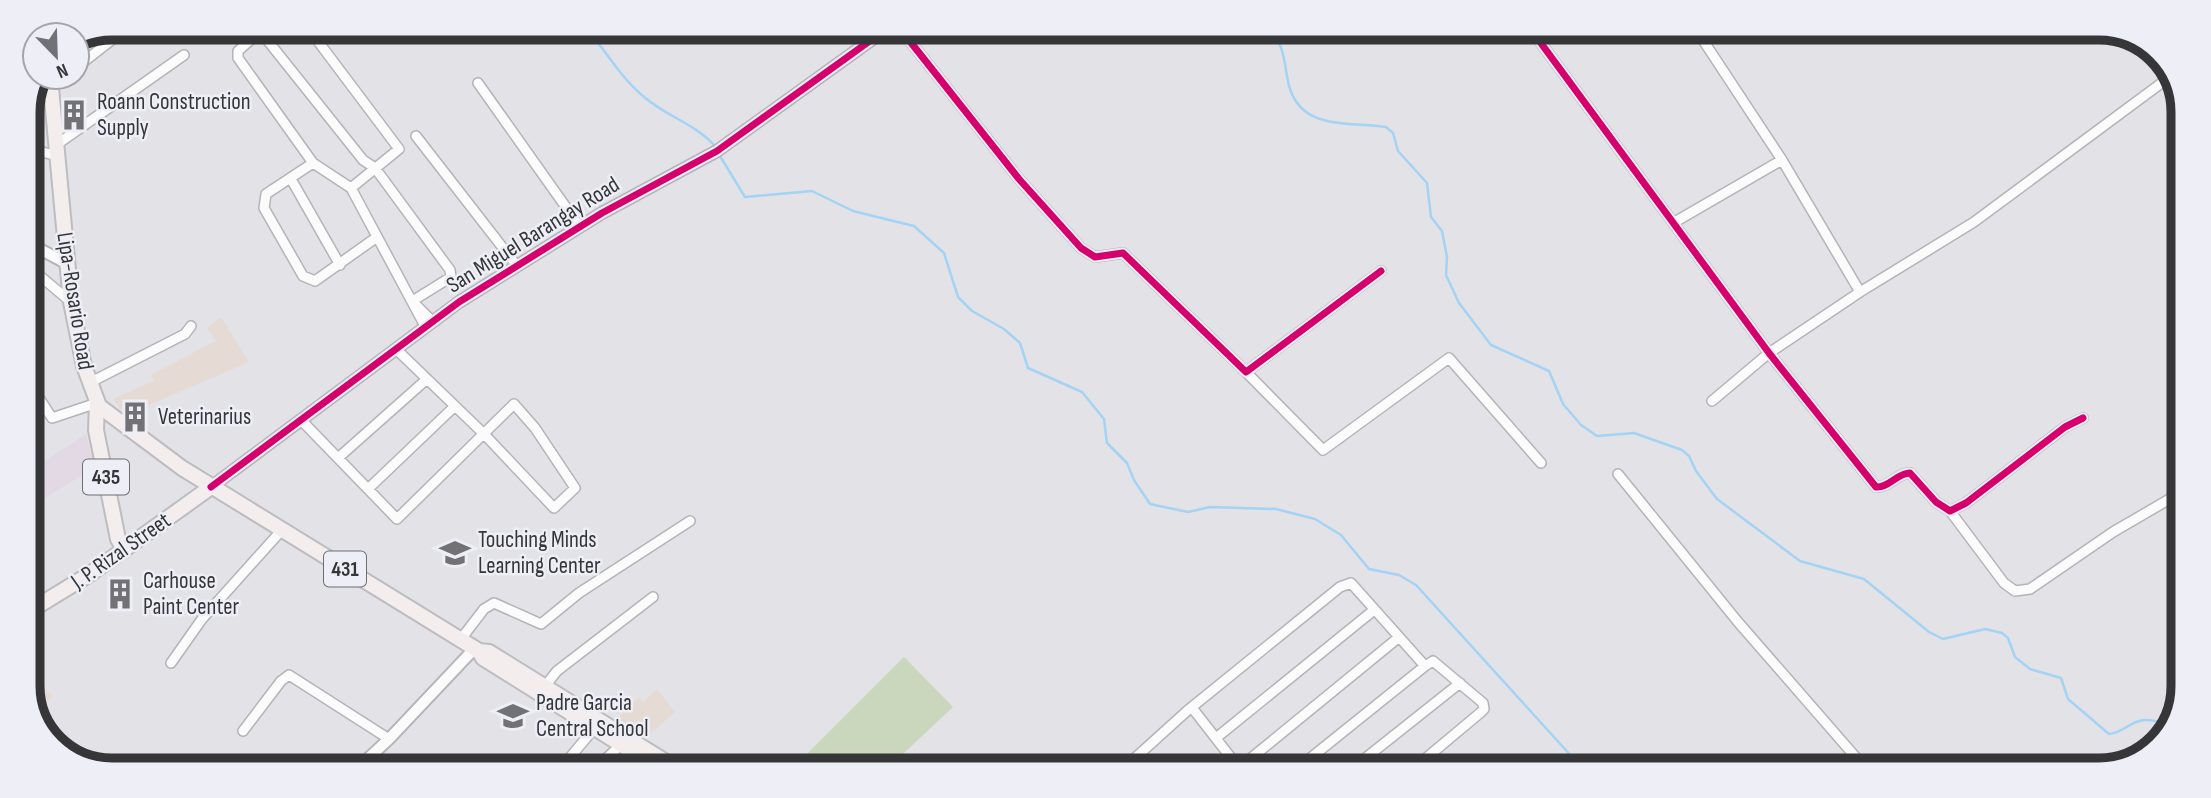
<svg xmlns="http://www.w3.org/2000/svg" width="2211" height="798" font-family="'Sofia Sans Condensed',sans-serif">
  <rect width="100%" height="100%" fill="#e2e2e7"/>
  <!-- commercial -->
  <path fill="#e5dad4" d="M221,317L249,362L126,415L113,399L154,381L151,375L216,341L207,328Z
    M28,674L53,696L40,707L28,692Z
    M657,689L675,712L644,739L615,721L639,697L643,702Z"/>
  <!-- medical -->
  <path fill="#e3d9e4" d="M86,434L94,468L33,505L28,499V455L37,466Z"/>
  <!-- green -->
  <path fill="#cbd7bc" d="M904,657L953,707L889,767H794Z"/>
  <g fill="none" stroke-linecap="round" stroke-linejoin="round">
    <!-- stream -->
    <path stroke="#a4d3f4" stroke-width="2.5" d="M587,29C605,50 621,78 643,96C665,116 694,123 714,145
      M1270,30C1283,44 1284,58 1287,76C1295,132 1345,121 1386,127L1393,133L1398,151L1427,183L1431,217L1442,231L1447,257L1446,275L1459,303L1491,345L1549,371L1563,404L1581,425L1597,436L1634,433L1682,450L1689,456L1696,471L1717,499L1800,561L1864,579L1929,632L1943,639L1985,629L2002,633L2008,638L2015,657L2030,669L2061,678L2068,699L2109,734C2123,733 2133,719 2146,720C2157,720 2163,725 2174,720
      M720,156L745,197L812,191L853,211L914,226L944,253L958,297L972,311L1004,329L1020,343L1028,368L1082,392L1104,419L1107,443L1127,463L1134,480L1150,504L1188,512L1210,507L1276,509L1315,519L1341,535L1369,569L1399,575L1416,585L1583,769
      M33,705L89,766"/>
    <!-- minor casing -->
    <g stroke="#b4b4b8" stroke-width="12">
      <path id="minor" d="M264,28L238,51V58L313,163L351,188L425,326
        M308,28L399,149L351,188
        M901,30L1019,179L1081,248L1095,257L1123,253L1246,372L1381,271
        M260,31L363,160L375,168L450,270L451,277L414,300
        M1532,31L1769,353L1876,487C1889,488 1897,473 1910,473L1936,502L1950,511L1966,503L2065,427L2083,418
        M1697,31L1782,160L1860,292
        M77,67L127,28
        M478,83L580,227
        M51,88L65,77
        M416,136L517,266
        M56,145L184,55
        M28,148L57,156
        M313,163L266,194L264,208L303,276L315,281L377,237
        M291,179L340,265
        M1673,223L1782,160
        M28,266L71,302
        M416,305L432,321
        M1246,372L1323,450L1449,358L1541,463
        M28,381L52,418L97,403
        M89,383L185,334L191,326
        M1712,401L1769,353L1860,292L1974,222L2171,76
        M302,421L397,519L514,404L535,428L575,488L554,508L484,434L396,349
        M338,458L427,379
        M1618,474L1738,622L1866,769
        M368,489L455,406
        M1950,511L2004,583L2015,591L2030,589L2113,532L2180,493
        M461,639L484,609L494,603L541,624L579,593L690,521
        M171,663L202,619L281,531
        M542,690L557,671L653,597
        M1193,709L1239,768
        M243,731L281,681L289,675L389,739
        M1216,738L1374,610
        M562,767L597,725
        M597,767L624,742
        M1124,768L1187,711L1340,587L1351,583L1425,666L1433,661L1483,703L1484,709L1480,713L1413,769
        M1239,768L1398,638
        M1298,768L1425,666
        M1353,768L1460,683"/>
    </g>
    <!-- tertiary casing -->
    <g stroke="#b4b4b8" stroke-width="14">
      <path id="tertiary" d="M28,243L66,263
        M211,487L459,302L602,213L717,151L885,30
        M360,766L389,739L475,648"/>
    </g>
    <!-- primary casing -->
    <g stroke="#bdbdc0" stroke-width="18">
      <path id="primary" d="M50,77L71,302L84,366L99,406L182,468L479,651
        M97,403L96,430L118,539L124,550
        M28,612L90,574L211,487
        M657,767L483,658L479,651L489,652L674,767"/>
    </g>
    <!-- minor -->
    <use href="#minor" stroke="#fbfbfb" stroke-width="9"/>
    <!-- tertiary -->
    <use href="#tertiary" stroke="#fbfbfb" stroke-width="10"/>
    <!-- primary -->
    <use href="#primary" stroke="#f3edee" stroke-width="14"/>
    <!-- cycleway casing -->
    <g stroke="#eeeff6" stroke-width="11">
      <path id="cycleway" d="M901,30L1019,179L1081,248L1095,257L1123,253L1246,372L1381,271
        M1532,31L1769,353L1876,487C1889,488 1897,473 1910,473L1936,502L1950,511L1966,503L2065,427L2083,418
        M211,487L459,302L602,213L717,151L885,30"/>
    </g>
    <!-- cycleway -->
    <use href="#cycleway" stroke="#d6006c" stroke-width="7"/>
  </g>
  <!-- icons -->
  <defs>
    <g id="building-bare" transform="scale(2.415)"><path d="M-4-6H4V6H1V3H-1V6H-4ZM-2.5-4.3h1.7v1.8h-1.7ZM.8-4.3h1.7v1.8H.8ZM-2.5-1h1.7V.8h-1.7ZM.8-1h1.7V.8H.8Z" fill="#727276" stroke="#eeeff6" stroke-width="2.5" paint-order="stroke"/></g>
    <g id="school-bare" transform="scale(2.415)"><path d="M0-5L7-2L0 1L-7-2ZM-4 1L0 2.5L4 1V4Q0 6-4 4Z" fill="#727276" stroke="#eeeff6" stroke-width="2.5" paint-order="stroke"/></g>
  </defs>
  <g fill-rule="evenodd">
    <use href="#building-bare" x="74" y="115"/>
    <use href="#building-bare" x="135" y="417"/>
    <use href="#school-bare" x="455" y="553"/>
    <use href="#building-bare" x="120" y="594"/>
    <use href="#school-bare" x="513" y="716"/>
  </g>
  <g text-anchor="middle" dominant-baseline="central" stroke-width="5" stroke-linejoin="round" paint-order="stroke">
    <!-- shield labels -->
    <g fill="#eeeff6" stroke="#6d6e72" stroke-width="2">
      <rect x="83" y="459.5" width="46" height="35" rx="5"/>
      <rect x="324" y="551.5" width="42" height="35" rx="5"/>
    </g>
    <g font-size="21" font-weight="bold" fill="#363639">
      <text x="106" y="477">435</text>
      <text x="345" y="569">431</text>
    </g>
    <!-- poi labels -->
    <g font-size="23" fill="#363639" stroke="#eeeff6" text-anchor="start">
      <text x="97" y="102">Roann Construction<tspan x="97" dy="26">Supply</tspan></text>
      <text x="158" y="417">Veterinarius</text>
      <text x="478" y="540">Touching Minds<tspan x="478" dy="26">Learning Center</tspan></text>
      <text x="143" y="581">Carhouse<tspan x="143" dy="26">Paint Center</tspan></text>
      <text x="536" y="703">Padre Garcia<tspan x="536" dy="26">Central School</tspan></text>
    </g>
    <!-- street labels -->
    <g font-size="23" fill="#363639" stroke="#eeeff6">
      <text transform="translate(533 235) rotate(-32)">San Miguel Barangay Road</text>
      <text transform="translate(75 301) rotate(81)">Lipa-Rosario Road</text>
      <text transform="translate(121 551) rotate(-35)">J. P. Rizal Street</text>
    </g>
  </g>
  <!-- crop -->
  <path d="M0 0H2211V798H0ZM112 40H2099A72 72 0 0 1 2171 112V686A72 72 0 0 1 2099 758H112A72 72 0 0 1 40 686V112A72 72 0 0 1 112 40Z" fill="#eeeff6" fill-rule="evenodd"/>
  <path fill="none" stroke="#363639" stroke-width="9" d="M112 40H2099A72 72 0 0 1 2171 112V686A72 72 0 0 1 2099 758H112A72 72 0 0 1 40 686V112A72 72 0 0 1 112 40Z"/>
  <!-- north arrow -->
  <g transform="translate(56 56) rotate(157)"><circle r="33" fill="#eeeff6" stroke="#a4a5aa" stroke-width="2"/>
  <path d="M0-5L12 26L0 18L-12 26Z" fill="#727276"/>
  <text y="-10" font-size="19" font-weight="bold" text-anchor="middle" fill="#363639">N</text>
  </g>
</svg>
